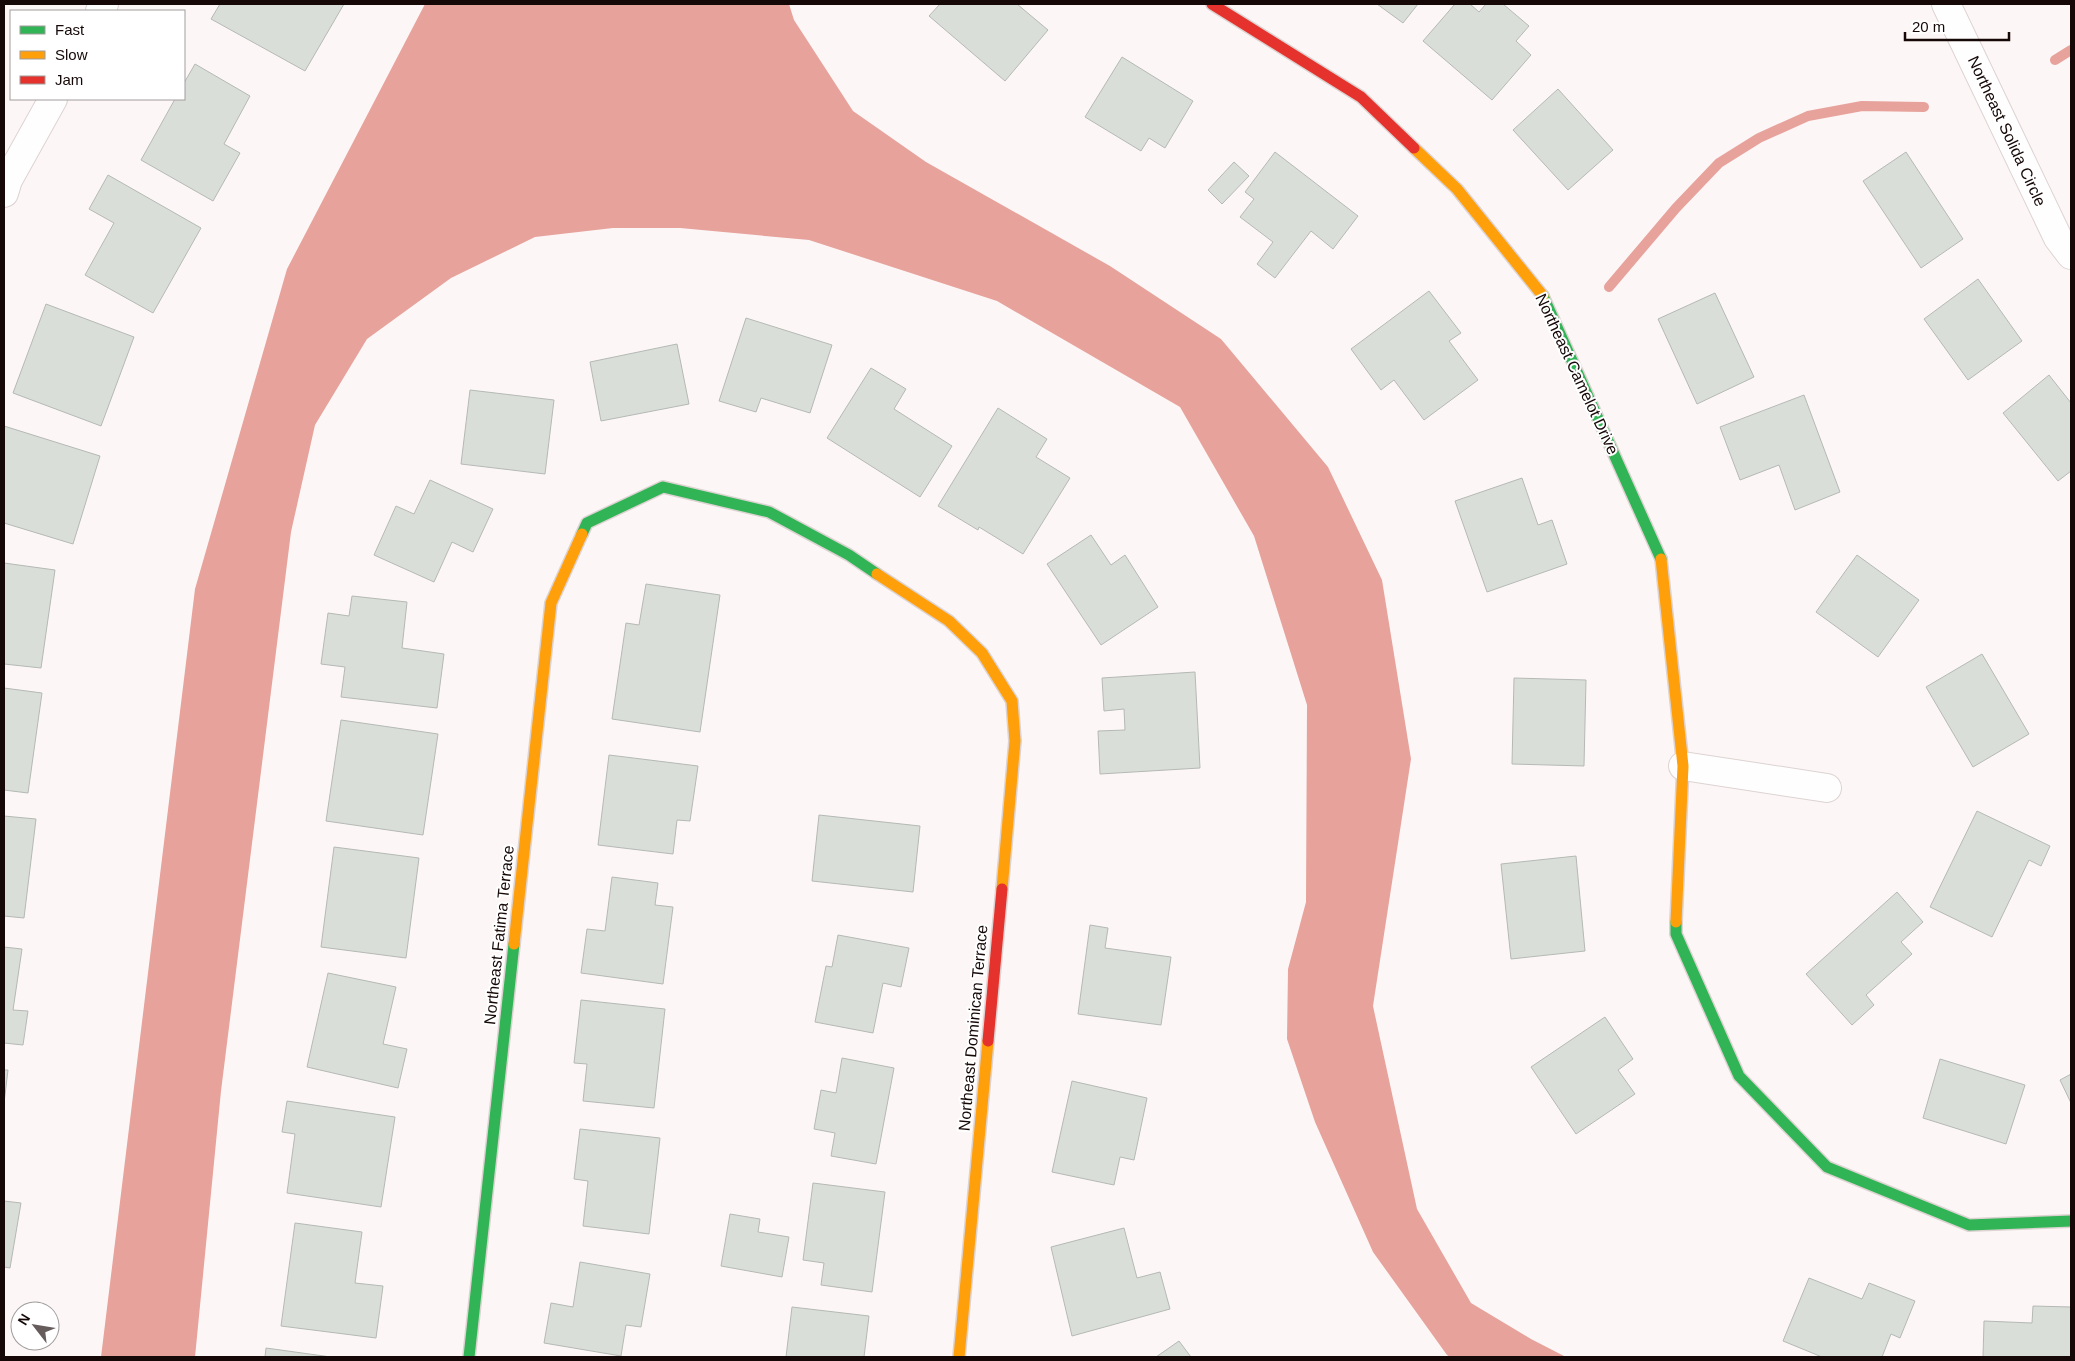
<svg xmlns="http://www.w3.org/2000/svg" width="2075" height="1361" font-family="Helvetica,sans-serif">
  <rect width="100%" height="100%" fill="#fcf7f6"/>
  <!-- water -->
  <path fill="#e7a29c" d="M425,4H789L794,20L853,111L926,162L1110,266L1221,339L1328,467L1382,580L1411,759L1373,1006L1417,1209L1471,1303L1531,1339L1566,1357H1450L1447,1355L1373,1252L1315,1122L1287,1039L1288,969L1306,902L1307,705L1254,536L1180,407L997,301L809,240L680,228H613L535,237L451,278L367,339L315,425L291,532L221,1091L195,1357H101L195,589L287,269Z"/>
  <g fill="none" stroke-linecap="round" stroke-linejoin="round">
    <!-- stream -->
    <path stroke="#e7a29c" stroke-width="10" d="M2055,60L2071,50
      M1609,287L1676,208L1719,163L1759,138L1808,116L1862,106L1924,107"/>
  </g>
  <!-- building -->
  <path fill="#daded9" stroke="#b5b9b5" d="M220,4H344L305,71L211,19Z
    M940,4H1017L1048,30L1005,81L929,16Z
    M1377,4H1418L1403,23Z
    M1455,4H1470L1479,12L1486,4H1503L1529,26L1516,41L1531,55L1492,100L1423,41Z
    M1122,57L1193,101L1165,148L1149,138L1141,151L1085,117Z
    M195,64L250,96L224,144L240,153L213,201L141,160L175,99H184V83Z
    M1558,89L1613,150L1568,190L1513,130Z
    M1275,152L1358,216L1333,249L1311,231L1275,278L1257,264L1273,242L1240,217L1254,199L1245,192Z
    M1906,152L1963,239L1921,268L1863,181Z
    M1234,162L1249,176L1222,204L1208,190Z
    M108,175L201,228L153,313L85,275L114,223L89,209Z
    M1978,279L2022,341L1968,380L1924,319Z
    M1429,291L1461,333L1449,341L1478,380L1424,420L1394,380L1381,390L1351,349Z
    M1715,293L1754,377L1697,404L1658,319Z
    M46,304L134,337L101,426L13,393Z
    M746,318L832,345L810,413L761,398L756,412L719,401Z
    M677,344L689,404L601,421L590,362Z
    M871,368L906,389L894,409L952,446L920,497L827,438Z
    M2049,375L2071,403V471L2058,481L2003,413Z
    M470,390L554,400L545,474L461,464Z
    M1804,395L1840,492L1795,510L1779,465L1740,480L1720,427Z
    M998,408L1047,439L1036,457L1070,478L1023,554L979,527L978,530L938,506Z
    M4,426L100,456L73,544L4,523Z
    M1522,478L1538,525L1552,520L1567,564L1487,592L1455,501Z
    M430,480L493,509L473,552L452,542L434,582L374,555L396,506L414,514Z
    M1091,535L1111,565L1125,555L1158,607L1101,645L1047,564Z
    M1857,555L1919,600L1878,657L1816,612Z
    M4,563L55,570L41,668L4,664Z
    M646,584L720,595L700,732L612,719L626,623L639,625Z
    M352,596L407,602L402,648L444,654L437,708L341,697L345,667L321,664L328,613L349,616Z
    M1982,654L2029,734L1973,767L1926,687Z
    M1195,672L1200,768L1100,774L1098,731L1125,730L1124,709L1104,711L1102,678Z
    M1514,678L1586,680L1584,766L1512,764Z
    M4,688L42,693L28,793L4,790Z
    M341,720L438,734L423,835L326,821Z
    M609,755L698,766L690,821L677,820L673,854L598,845Z
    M1977,811L2050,846L2041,866L2029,860L1992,937L1930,907Z
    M819,815L920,826L913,892L812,881Z
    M4,816L36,819L24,918L4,916Z
    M334,847L419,858L406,958L321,947Z
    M1576,856L1585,951L1511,959L1501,864Z
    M612,877L658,883L655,905L673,907L663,984L581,973L587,929L605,931Z
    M1897,892L1923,922L1901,942L1912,954L1866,995L1874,1005L1852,1025L1806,974Z
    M1090,925L1108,928L1105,948L1171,957L1161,1025L1078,1014Z
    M838,935L909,948L901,987L883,983L873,1033L815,1022L826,966L832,967Z
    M4,947L22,949L13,1010L28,1011L23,1045L4,1043Z
    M328,973L396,987L383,1044L407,1049L398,1088L307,1067Z
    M581,1000L665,1009L654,1108L583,1101L587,1064L574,1063Z
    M1605,1017L1633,1059L1618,1070L1635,1094L1576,1134L1531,1067Z
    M842,1058L894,1068L876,1164L831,1156L835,1133L814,1129L821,1090L836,1093Z
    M1940,1059L2025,1085L2006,1144L1923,1118Z
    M4,1070H8L4,1103Z
    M2071,1074V1103L2060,1080Z
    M1072,1081L1147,1098L1134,1160L1120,1157L1114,1185L1052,1172Z
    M287,1101L395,1117L381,1207L287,1193L295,1134L282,1132Z
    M580,1129L660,1138L649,1234L583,1226L588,1181L574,1179Z
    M813,1183L885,1192L872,1292L821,1285L824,1263L803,1260Z
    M4,1201L21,1203L10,1268L4,1267Z
    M730,1214L760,1219L758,1232L789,1237L782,1277L721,1266Z
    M295,1223L362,1232L355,1283L383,1286L376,1338L281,1326Z
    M1124,1228L1137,1278L1160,1272L1170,1309L1072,1336L1051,1247Z
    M580,1262L650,1274L641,1327L626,1325L621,1356L544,1343L551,1303L573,1307Z
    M1809,1278L1862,1299L1869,1283L1915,1301L1900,1338L1891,1334L1882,1357H1822L1783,1341Z
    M2033,1306L2071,1307V1357H1983L1984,1321L2032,1323Z
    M792,1307L869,1316L864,1357H786Z
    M1179,1341L1191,1357H1156Z
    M266,1348L331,1357H265Z"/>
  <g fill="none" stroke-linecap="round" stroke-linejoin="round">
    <!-- street casing -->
    <g stroke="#ddd3d2" stroke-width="30">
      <path id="street" d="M1946,4L2058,238L2071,255
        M100,11L104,4
        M4,193L8,180L53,99
        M1683,766L1827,788"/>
    </g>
    <!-- fast casing -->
    <g stroke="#ddd3d2" stroke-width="14">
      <path id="fast" d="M1543,296L1661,559
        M582,534L587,523L663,487L769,512L849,555L877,574
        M1676,922V934L1739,1076L1827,1167L1969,1225L2071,1221
        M469,1357L514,944"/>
    </g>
    <!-- slow casing -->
    <g stroke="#ddd3d2" stroke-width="14">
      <path id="slow" d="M1414,148L1457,189L1543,296
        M1661,559L1683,766L1676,922
        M877,574L949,621L982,653L1012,701L1015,741L1002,889
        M514,944L551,603L582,534
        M959,1357L988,1041"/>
    </g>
    <!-- jam casing -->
    <g stroke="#ddd3d2" stroke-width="14">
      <path id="jam" d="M1212,4L1361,97L1414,148
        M988,1041L1002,889"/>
    </g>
    <!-- street -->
    <use href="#street" stroke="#fffefe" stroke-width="28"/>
    <!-- fast -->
    <use href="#fast" stroke="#30b455" stroke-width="11"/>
    <!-- slow -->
    <use href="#slow" stroke="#ff9f0a" stroke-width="11"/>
    <!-- jam -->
    <use href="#jam" stroke="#e5322d" stroke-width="11"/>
  </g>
  <g text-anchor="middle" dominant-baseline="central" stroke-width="4" stroke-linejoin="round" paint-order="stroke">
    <!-- street labels -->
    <g font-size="16" fill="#150807" stroke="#fff">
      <text transform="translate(2007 131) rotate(65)">Northeast Solida Circle</text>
      <text transform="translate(1577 374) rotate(65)">Northeast Camelot Drive</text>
      <text transform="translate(499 935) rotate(-84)">Northeast Fatima Terrace</text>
      <text transform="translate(973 1028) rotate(-85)">Northeast Dominican Terrace</text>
    </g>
  </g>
  <!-- border -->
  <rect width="2075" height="1361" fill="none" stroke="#150807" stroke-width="10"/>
  <!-- legend -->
  <rect x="10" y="10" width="175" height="90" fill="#ffffff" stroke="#a19c9c"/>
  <rect x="20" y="26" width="25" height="8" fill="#30b455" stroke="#a19c9c"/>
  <text x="55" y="35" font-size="15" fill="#150807">Fast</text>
  <rect x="20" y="51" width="25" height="8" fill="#ff9f0a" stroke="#a19c9c"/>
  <text x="55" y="60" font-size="15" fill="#150807">Slow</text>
  <rect x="20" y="76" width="25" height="8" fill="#e5322d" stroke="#a19c9c"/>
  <text x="55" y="85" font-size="15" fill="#150807">Jam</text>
  <!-- north arrow -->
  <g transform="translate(35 1326) rotate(301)"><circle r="24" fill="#ffffff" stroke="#a19c9c"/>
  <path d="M0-4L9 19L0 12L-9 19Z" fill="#665c5b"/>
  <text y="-8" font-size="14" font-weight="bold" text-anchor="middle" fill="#150807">N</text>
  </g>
  <!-- scale -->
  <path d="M1905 32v8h104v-8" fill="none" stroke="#150807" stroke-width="2.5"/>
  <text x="1912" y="32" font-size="15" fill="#150807" stroke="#ffffff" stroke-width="4" paint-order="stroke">20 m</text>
</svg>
